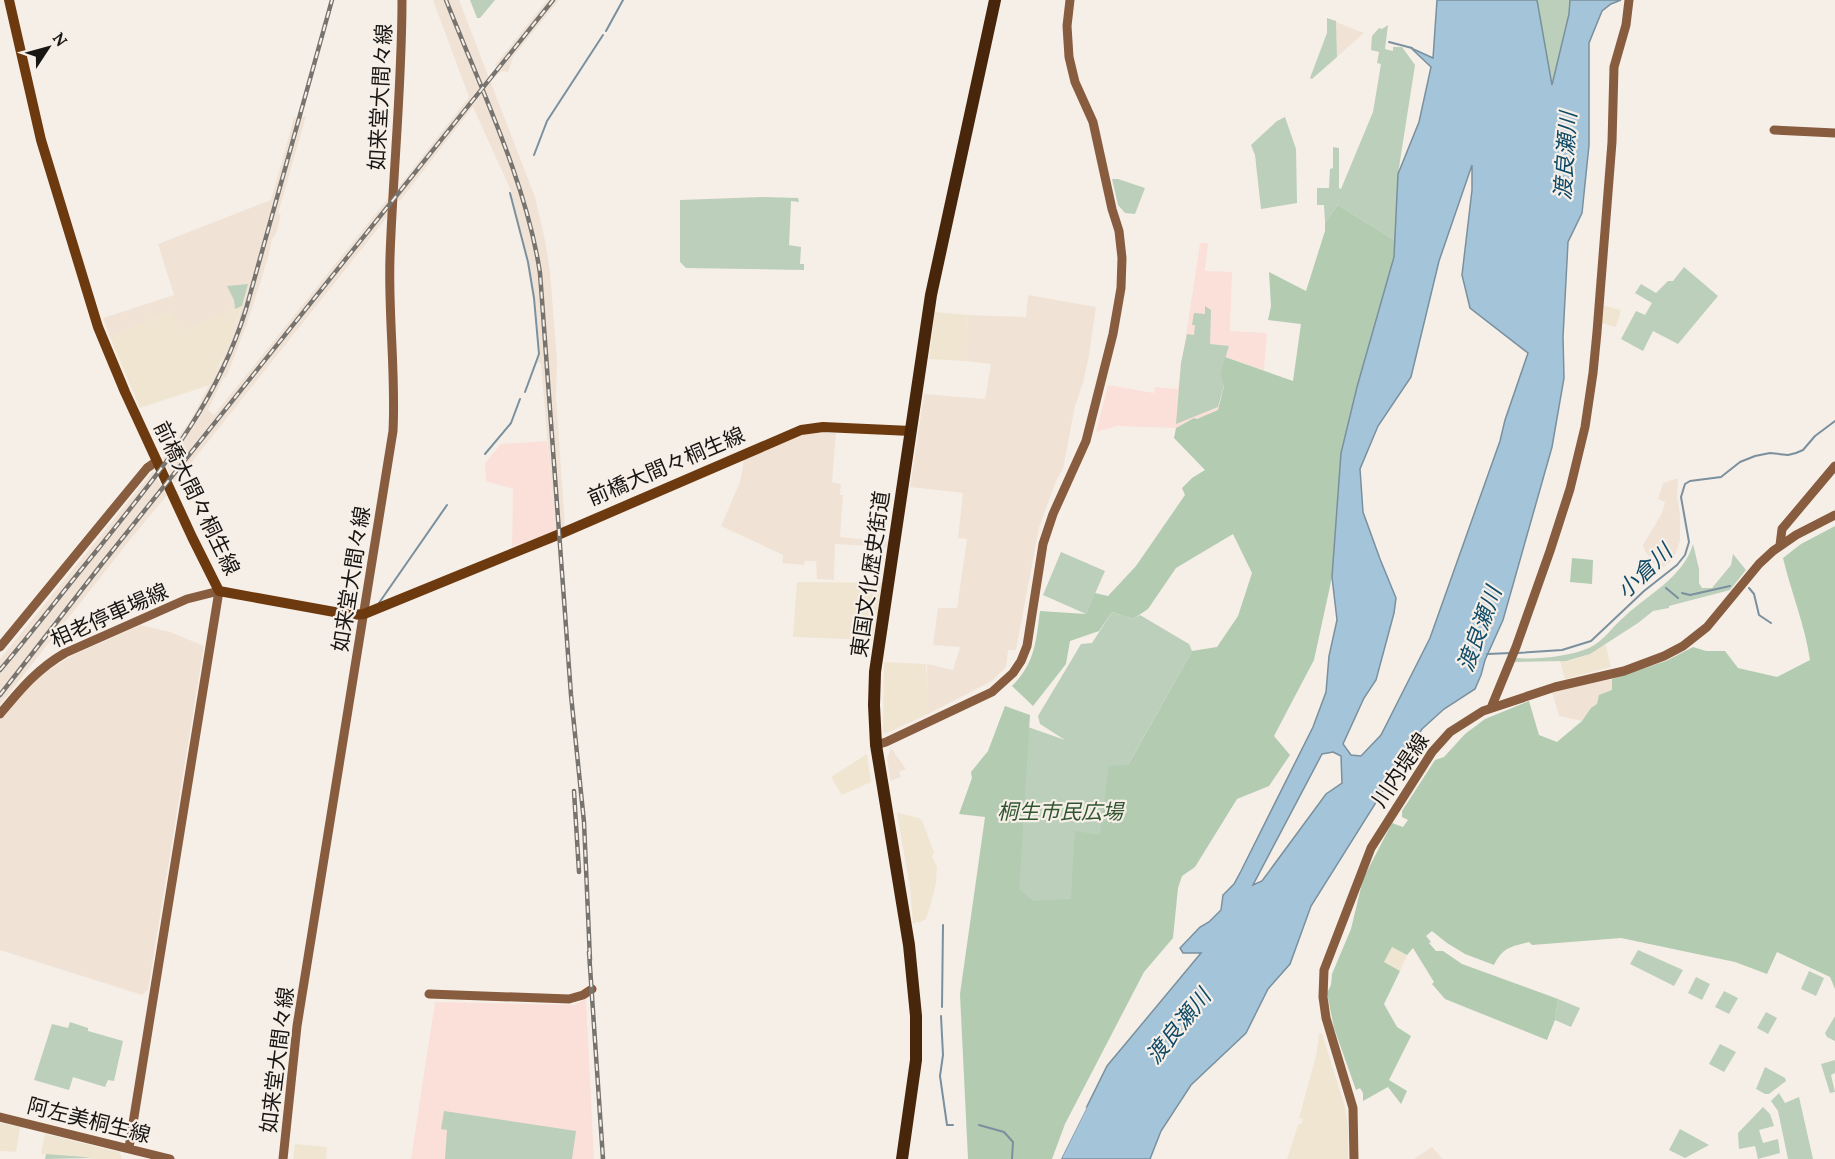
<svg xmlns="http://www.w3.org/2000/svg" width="1835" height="1159" font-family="Lora,'Noto Sans JP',serif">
  <rect width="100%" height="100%" fill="#f6efe8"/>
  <!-- commercial -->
  <path fill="#f0e5d1" d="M1602,305L1621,310L1616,327L1601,323Z
    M242,306L229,343L210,385L140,408L110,337L171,311L223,313Z
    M935,312L968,315L966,361L929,359Z
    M797,582L882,583L873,640L793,637Z
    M1605,642L1611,667L1565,679L1560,661L1572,660L1590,654Z
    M884,662L926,664L928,697V714L885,734L883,731Z
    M867,754L871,782L842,795L831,777Z
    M898,813L919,818L922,821L934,852L932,857L937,867L936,883L931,903L926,919L920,922L913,923L910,887L897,813Z
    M1392,947L1407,955L1400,971L1384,962Z
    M1322,1033L1345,1107L1348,1126V1159H1287L1298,1125L1302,1123L1303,1119L1299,1118L1316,1056L1319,1034Z
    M0,1123L20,1127L16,1152L0,1151Z
    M45,1134L119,1152L122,1159H96L41,1154Z
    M295,1144L327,1147L326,1159H293Z"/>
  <!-- built -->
  <path fill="#f0e3d6" d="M433,0H459L535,197L545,240L550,271L557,361L556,396L565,527L555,531L541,363H537L540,354L534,293L528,258L510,195L512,193L473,107L400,201L398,200L399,186L469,97Z
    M547,0H559L513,57L508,72L502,71L499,74L495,65Z
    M1336,22L1364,33L1337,57L1336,23Z
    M306,116L278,214L281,215L276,234L272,239L268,258L247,324L226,378L224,377L208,410L214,415L389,197L388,216L175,483L163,458L191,419L221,363L239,316L248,284L234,300L235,309L181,331L171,311L110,337L103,318L174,295L158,244L271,200L294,118Z
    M1028,295L1096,307L1089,356L1083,383L1075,406L1063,469L1056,481L1039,528L1016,650H1008L1006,667L992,681L928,714L927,664L953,670L960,647L933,645L938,608H957L967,539L958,538L963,493L910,487L924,394L985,399L991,364L966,361L968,315L1026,317Z
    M819,432L836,433L832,482L841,484L840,495H843L840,537L888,542L887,547L835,544L834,580L817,579L816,561H805L804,565L782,563L783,555L721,526L740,482L744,460L798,436Z
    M153,471L167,495L129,541L0,705V659Z
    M1678,478L1677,496L1680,515V541L1674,558L1664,567L1650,562V557L1645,551L1643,545L1662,513L1665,502L1658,499L1663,483Z
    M141,625L170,632L204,646L148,990L142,995L0,950V720L35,678L75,654Z
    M1612,679V690L1582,721L1559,716L1552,692Z
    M891,748L906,769L899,772L901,777L891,781L887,759Z
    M1432,1147L1443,1159H1414Z"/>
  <!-- education -->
  <path fill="#fae0d9" d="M1200,243H1208L1205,271L1232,272L1230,331L1267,333L1264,370L1225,357L1224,385L1218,410L1198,419L1194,418L1176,428L1117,426L1096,432L1108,385L1154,393L1155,387L1178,389Z
    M547,441L555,531L512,547L513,489L486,481L485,463L501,444Z
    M586,999L594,1159H411L435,1002L574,1005Z"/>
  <!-- green -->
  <path fill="#bbcfba" d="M470,0H495L480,18H477Z
    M1537,0H1570L1569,14L1552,87Z
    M1327,18L1336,21L1337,57L1312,79L1310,78L1327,33Z
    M1388,25L1385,49L1393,51V47H1402L1415,65L1398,174L1396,241L1338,205L1325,222L1324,205H1317V188H1329L1330,169L1333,168V147L1339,148V188L1341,189L1373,112L1381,64L1377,63L1379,52L1371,50L1372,36L1379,28L1382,29Z
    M1285,117L1296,149L1297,203L1261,209L1255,155L1251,145L1277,121Z
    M1112,179H1118L1145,188L1135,214L1125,213L1118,205Z
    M762,197L798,198L799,202L791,201L789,245L801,247L800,264H804V270L686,268L680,262V200Z
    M1684,267L1718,296L1678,344L1653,331L1643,351L1621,339L1636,311L1645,315L1652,303L1635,293L1641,284L1656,293L1668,281H1673Z
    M248,284L242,306L235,309L234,300L227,286Z
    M1205,306L1211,310L1210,344L1229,346L1220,375L1224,385L1218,407L1176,424L1181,363L1187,334L1194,335L1195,325H1192L1194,313L1205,314Z
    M1693,544L1699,569V583L1702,588H1712L1731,565L1733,554L1746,570L1730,590L1669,606V608L1653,611L1638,623L1590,654L1566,661L1514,662L1516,658C1536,660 1571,656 1589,648C1604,641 1612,627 1624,617C1648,594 1683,578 1693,544Z
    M1061,552L1105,571L1086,614L1043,595Z
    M1112,612L1133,619L1140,615L1189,644L1192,651L1129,763L1070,937L973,907L1014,722L1065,740L1040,724L1038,716L1081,644L1092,643Z
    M1638,950L1683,970L1674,986L1630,964Z
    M1809,971L1824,978L1816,996L1801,989Z
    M1696,977L1710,984L1702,1000L1688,993Z
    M1724,991L1738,998L1729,1014L1715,1007Z
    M1558,999L1580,1008L1571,1027L1555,1020Z
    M1766,1012L1777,1018L1768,1034L1757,1028Z
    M1835,1016V1041L1827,1037L1825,1033Z
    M70,1022L88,1028V1031L123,1041L114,1081L108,1080L105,1087L73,1077L69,1090L34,1080L52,1024L68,1028Z
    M1720,1044L1736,1052L1724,1072L1709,1064Z
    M1835,1060V1073L1831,1075L1835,1092L1830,1093L1821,1064Z
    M1765,1067L1785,1078L1786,1081L1769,1094H1765L1756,1089Z
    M1779,1093L1785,1103L1799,1097L1813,1159H1788L1778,1111L1771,1101Z
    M1763,1107L1770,1114L1774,1126L1759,1130L1763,1143L1778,1139L1780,1153L1758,1159L1755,1146L1739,1149L1738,1133Z
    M444,1111L576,1131L572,1159H445L447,1130L441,1129Z
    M1680,1129L1709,1145L1685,1158L1669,1150Z
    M46,1154L84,1157L90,1158L45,1159Z"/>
  <!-- forest -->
  <path fill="#b2cbb1" d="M1338,205L1396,241L1394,257L1357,387L1341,453L1332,577L1314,660L1274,736L1290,755L1269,786L1237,799L1195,867L1182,876L1178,888L1173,938L1144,972L1065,1124L1052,1159H968L960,994L985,817L959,814L972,778L971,772L988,751L1005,706L1030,715L1019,889L1033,901L1071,899L1075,831L1100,835L1109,766L1128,765L1192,651L1217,647L1238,616L1252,573L1233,534L1176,568L1148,609L1133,619L1112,612L1099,631L1070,641L1066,664L1033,706L1012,686C1035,663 1036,642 1040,611L1086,614L1095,593L1108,596L1136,566L1185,495L1182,488L1192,478L1205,470L1174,438L1176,428L1194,418L1197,419L1218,410L1224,386L1220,375L1225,357L1293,381L1301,324L1268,320L1271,306L1269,272L1306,291L1325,231V222Z
    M1835,526V989L1830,977L1777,952L1767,974L1735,962L1621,938L1532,945L1529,942C1511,947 1503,947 1494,965L1465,954L1447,943L1432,931L1426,936L1431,942L1429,943L1436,951H1443L1462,964L1558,999L1555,1020L1547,1040L1445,999L1432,984L1434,982L1413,948L1407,955L1392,947L1384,962L1400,971L1384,1004L1397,1027L1411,1036L1389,1080L1407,1091L1401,1104L1388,1087L1363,1101V1093L1360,1088L1356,1090L1334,1028L1327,993L1331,985L1332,974L1351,929L1363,879L1392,823L1403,827L1408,820L1402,817V811L1435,760L1444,757L1465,734L1485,719L1529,701L1539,735L1557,742L1582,721L1591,708L1597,704L1599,695L1612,690V679L1666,661L1693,647L1706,651H1725L1738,668L1777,677L1810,660C1805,625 1791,592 1783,558L1801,544Z
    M1572,558L1593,560L1592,584L1570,582Z"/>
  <!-- water -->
  <path fill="#a4c5d9" stroke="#7a909e" stroke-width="1.5" fill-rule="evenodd" d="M1437,0H1537L1552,85L1569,14L1570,0H1621L1611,4L1602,11L1589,43V145L1582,213L1568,242L1563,337L1564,378L1552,447L1503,620L1485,660L1481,675L1475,689L1444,709L1422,729L1311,906L1290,964L1268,989L1246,1033L1191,1085L1161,1131L1150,1159H1061L1107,1066L1201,953H1183L1180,948L1200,927L1209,922L1221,910L1223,895L1234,884L1241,871L1313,727L1326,692L1329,656L1337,620L1332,577L1341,453L1357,387L1394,257L1398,174L1419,122L1431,67L1411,48L1433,58ZM1472,165V190L1462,275L1470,308L1528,353L1505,420L1500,441L1430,638L1381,735L1361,756L1351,755L1343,744L1364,698L1376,680L1394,613L1396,598L1380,559L1363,512L1360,469L1378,426L1411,377L1439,261ZM1333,752L1341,756L1342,783L1326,794L1262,881L1253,885L1322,754Z"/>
  <!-- pier -->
  <path fill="#f6efe8" d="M1087,1107L1061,1159H1058L1081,1111Z"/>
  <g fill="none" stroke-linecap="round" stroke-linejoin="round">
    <!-- stream -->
    <path stroke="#7a909e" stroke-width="2" d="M606,31L623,0
      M1389,42L1412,48
      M534,155L547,121L603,35
      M510,193L528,262L534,298L539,354L525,392
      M485,454L511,423L520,399
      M1666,588L1678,598
      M1749,588L1754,594L1759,615L1771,623
      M1682,593L1690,595L1730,586
      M379,603L447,505
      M1517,653L1562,650L1591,641L1644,591L1677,565L1685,555L1689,542L1681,497L1685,484L1690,481L1721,477L1740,462L1755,456L1770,453L1788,455L1796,453L1803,450L1815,436L1835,421
      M1487,654L1511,653
      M942,1007L943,925
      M941,1016L943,1055L940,1076L947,1125H953
      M979,1125L1004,1132L1013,1142L1012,1159"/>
    <!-- secondary -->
    <path stroke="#885c3f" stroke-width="9" d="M1774,130L1835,133
      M1780,545L1782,529L1835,466
      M0,647L147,468L157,461
      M1491,708L1516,647L1550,551L1570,489L1585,427L1593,373L1597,332L1612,142L1614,67L1626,25L1629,0
      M0,714C20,690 37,669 65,653L187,599L219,591L129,1148
      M876,745L886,742L992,692L1013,673L1021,661L1027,646L1043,544L1053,514L1086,441L1113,334L1121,288L1122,258L1119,231L1112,209L1093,122L1075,82L1069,57L1067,26L1070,0
      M429,994L569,999L583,995L592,989
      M0,1117L170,1159
      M283,1159L297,1026L393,431C396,373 388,315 390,257C393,171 402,86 402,0
      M1354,1159L1353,1108L1326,1018L1323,997L1324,970L1371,848L1432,752L1450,732L1483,711L1555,687L1624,671L1664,656L1683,646L1707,627L1759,564L1773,551L1796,535L1835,515"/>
    <!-- primary -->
    <path stroke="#6d3a10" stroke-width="10" d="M9,0L41,140L98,327L125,392L192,537L219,591L351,615L364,614L560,534L801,430L823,427L911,431"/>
    <!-- highway -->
    <path stroke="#48260c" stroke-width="12" d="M902,1159L916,1060V1016L909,945L876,745L874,705L875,672L931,295L995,0"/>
    <!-- rail casing -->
    <g stroke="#77736e" stroke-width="4.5">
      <path id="rail" d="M446,0C480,87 526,181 540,273L571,695L584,822L590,960
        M0,670C34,630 65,589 98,549C160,471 216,406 246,309L332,0
        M0,695L101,565L553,0
        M574,791L579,872
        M589,952L603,1159"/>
    </g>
    <!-- rail -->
    <use href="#rail" stroke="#f6efe8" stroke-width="2" stroke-dasharray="7" stroke-linecap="butt"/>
  </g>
  <g text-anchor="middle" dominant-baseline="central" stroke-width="4.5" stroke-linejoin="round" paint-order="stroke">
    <!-- street labels -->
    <g font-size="21" fill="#181613" stroke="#f6efe8">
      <text transform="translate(380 97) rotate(-87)">如来堂大間々線</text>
      <text transform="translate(666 466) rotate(-23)">前橋大間々桐生線</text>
      <text transform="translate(197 498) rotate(64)">前橋大間々桐生線</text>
      <text transform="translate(870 574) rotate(-82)">東国文化歴史街道</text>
      <text transform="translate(351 579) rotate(-81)">如来堂大間々線</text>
      <text transform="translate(109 615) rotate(-24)">相老停車場線</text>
      <text transform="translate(1400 770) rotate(-56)">川内堤線</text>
      <text transform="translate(277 1060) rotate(-83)">如来堂大間々線</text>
      <text transform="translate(89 1120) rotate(14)">阿左美桐生線</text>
    </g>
    <!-- park labels -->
    <g font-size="21" font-style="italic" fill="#305630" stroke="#f6efe8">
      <text x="1060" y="811">桐生市民広場</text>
    </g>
    <!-- water labels -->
    <g font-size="22" font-style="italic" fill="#0f4a67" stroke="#f6efe8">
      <text transform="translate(1565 156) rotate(-86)">渡良瀬川</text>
      <text transform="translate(1644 571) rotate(-44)">小倉川</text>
      <text transform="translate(1479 629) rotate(-70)">渡良瀬川</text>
      <text transform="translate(1178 1026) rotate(-51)">渡良瀬川</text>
    </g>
  </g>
  <!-- north arrow -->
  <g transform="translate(48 48) rotate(54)" stroke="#f6efe8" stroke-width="4.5" paint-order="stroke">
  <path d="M0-4.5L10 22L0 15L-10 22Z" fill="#181613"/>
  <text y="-9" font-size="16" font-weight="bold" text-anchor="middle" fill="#181613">N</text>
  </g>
</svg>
